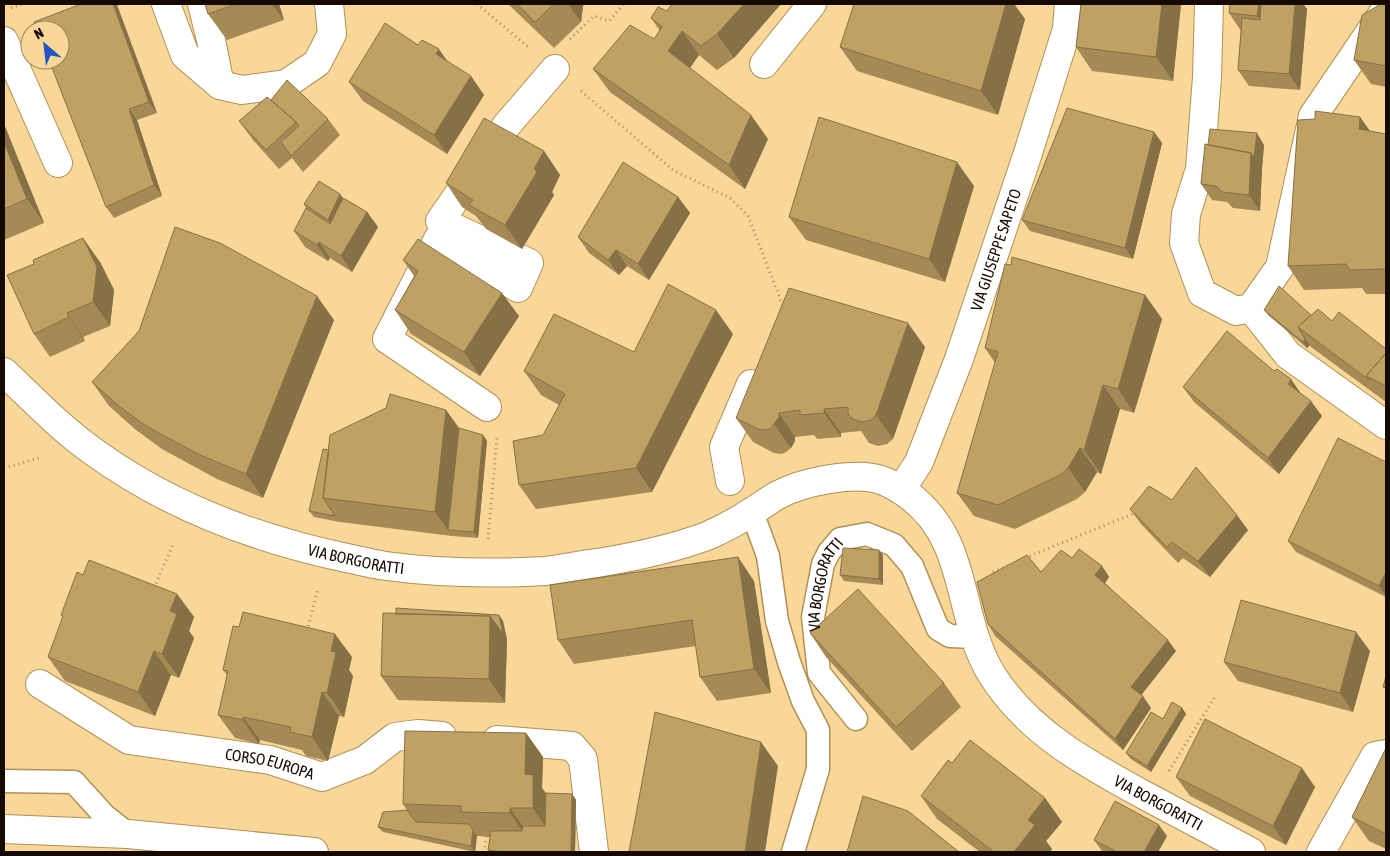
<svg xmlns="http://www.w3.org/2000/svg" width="1390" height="856" font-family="'Asap Condensed',sans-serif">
  <rect width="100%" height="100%" fill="#f8d799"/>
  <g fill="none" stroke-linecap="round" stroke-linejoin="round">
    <!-- service casing -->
    <g stroke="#b09155" stroke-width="25">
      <g id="service">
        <path d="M752,512L768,556L777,621L789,662L803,701L818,730V769L793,852"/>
        <path id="s1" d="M856,719L819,673L813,617L823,564L829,552L840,539L867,534L894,545L912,566L938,629L950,636L975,637"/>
        <path d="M4,781L74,782L104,815L128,834"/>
      </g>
    </g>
    <!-- pedestrian casing -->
    <g stroke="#b09155" stroke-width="30">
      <path id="pedestrian" d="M487,407L387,339L438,239L518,288L529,263L440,221L506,126L555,69
        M730,481L724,447L751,384"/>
    </g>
    <!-- minor casing -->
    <g stroke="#b09155" stroke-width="30">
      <g id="minor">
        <path d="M166,4L185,55L220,85L242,90L286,84L317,63L332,34L329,4"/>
        <path d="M202,4L211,40L220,85"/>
        <path d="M1209,4L1207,77L1200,169L1186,214L1184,243L1202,293L1236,311L1251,308L1280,267L1313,116L1383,13L1386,12"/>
        <path d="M4,41L58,163"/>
        <path d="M764,64L812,4"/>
        <path d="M1251,308L1288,355L1386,425"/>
        <path id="s2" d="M901,490L919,462L959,359L1027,156L1067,29L1069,4"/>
        <path id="s3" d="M40,684L129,740L270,760L322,777L365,760L395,737L418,734L442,736"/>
        <path d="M497,740L572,746L583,759L594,852"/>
        <path d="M1321,852L1375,756L1386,754"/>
      </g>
    </g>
    <!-- tertiary casing -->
    <g stroke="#b09155" stroke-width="30">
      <g id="tertiary">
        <path id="s4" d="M4,372C33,399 61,429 94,452C167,505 254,538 342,557C357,560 372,564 386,566C438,573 492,574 545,571C562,569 580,565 597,563C634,557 672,549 707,536C723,529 738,521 753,511C762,506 770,499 778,495C802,482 855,471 881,480C890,483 900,489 907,494C971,540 955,615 992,675C1028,732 1087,764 1144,795C1180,814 1215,833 1251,852"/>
      </g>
    </g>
    <!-- primary casing -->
    <g stroke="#b09155" stroke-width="30">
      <path id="primary" d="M4,829L128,834L314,852"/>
    </g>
    <!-- path -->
    <path stroke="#a48b60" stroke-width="3" stroke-dasharray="1 4" stroke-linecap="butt" d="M477,4L528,47
      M11,8L22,4
      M570,39L594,16L609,21L624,4
      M581,91L673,170L730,198L748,216L783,306
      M4,468L39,458
      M488,539L497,438
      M1025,558L1135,513
      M993,572L1010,565
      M154,588L174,542
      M307,631L318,589
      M1169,771L1214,698
      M484,852L487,836"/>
    <!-- service -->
    <use href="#service" stroke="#fff" stroke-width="22"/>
    <!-- pedestrian -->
    <use href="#pedestrian" stroke="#fff" stroke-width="28"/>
    <!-- minor -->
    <use href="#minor" stroke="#fff" stroke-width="28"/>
    <!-- tertiary -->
    <use href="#tertiary" stroke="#fff" stroke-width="28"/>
    <!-- primary -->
    <use href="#primary" stroke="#fff" stroke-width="28"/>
  </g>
  <!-- wall -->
  <path fill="#a58a56" d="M205,4H279L284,20L227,40L208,14Z
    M508,4H585L583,6L581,22L554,48Z
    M672,4H781L734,58L717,70L699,55L690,68L768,139L745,189L610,92L593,69L654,39L660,31L651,18L667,11Z
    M854,4H1014L1025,19L998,115L857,71L840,47Z
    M1081,4H1181L1173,81L1092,71L1076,47Z
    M1230,4H1303L1307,9L1300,90L1249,86L1238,70L1241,31L1229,13Z
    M1386,4V87L1371,84L1354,60Z
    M117,5L157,113L137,120L162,196L114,218L106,207Z
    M418,45L447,61L484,95L447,154L363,101L349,82Z
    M271,100L328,119L340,135L303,172L292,158L279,169L253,140L239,121Z
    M1360,117L1370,131L1386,134V294H1366L1362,288L1304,290L1288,266Z
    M4,124L44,223L4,240Z
    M1154,132L1162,143L1133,259L1030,231L1022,220Z
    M1208,145H1264L1262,169L1260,211L1233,208L1227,202L1212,200L1201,184Z
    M544,151L560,175L552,192L554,195L522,249L486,229L476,216L462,207L446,183Z
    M974,186L945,282L806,240L789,217Z
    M340,194L343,198L367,212L378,227L352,272L330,258L328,261L305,247L294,231L306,208L304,204Z
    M678,197L690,213L649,280L627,266L619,275L589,253L578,237Z
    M403,260L519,316L480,376L411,334L395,310L414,276Z
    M100,262L114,290L110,326L83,337L85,341L50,357L34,334Z
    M1145,295L1162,319L1134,413L1120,409L1101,474L1097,472L1085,492L1077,499L1015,529L974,516L957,493L995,363L985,348Z
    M1264,310L1311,315L1332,321L1386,349V402L1311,347L1310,345L1307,348L1269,316Z
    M334,320L263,498L217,479L162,449L136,430L109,406L92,382Z
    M733,334L652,492L536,509L519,485L559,405L541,395L524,371L634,352Z
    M925,347L893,439L887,444L878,446L869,443L861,431L841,433V437L817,439L814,435L795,437V441L791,448L786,452L782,454L774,453L753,442L736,418Z
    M1183,387L1300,393L1322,416L1279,474L1194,402Z
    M446,410L459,428L483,435L487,441L478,538L452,536L340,522L314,517L309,511L329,450Z
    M1386,462V597L1296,552L1288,541Z
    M1172,500L1248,530L1210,577L1183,558L1178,563L1141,524L1130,509Z
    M883,555V585L844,581L840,575Z
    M1072,558L1102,566L1109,577L1105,583L1176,651L1141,695L1151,708L1123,750L995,636L988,624L1041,572Z
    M83,575L177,594L194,617L189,631L194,638L179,678L171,675L155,716L65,681L48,657L63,618L61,615Z
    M754,581L771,693L717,701L700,677L696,646L574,664L558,640Z
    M499,615L503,621L507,640L505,703L398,700L381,676Z
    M810,633L944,683L961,707L912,751L826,657Z
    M1370,651L1353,712L1238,681L1224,662Z
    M352,657L349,670L353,676L344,717L339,716L328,761L306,756L302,750L260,740L259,744L235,738L218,715L228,676L223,670Z
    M1182,708L1186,714L1151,772L1131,759L1126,753L1163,719Z
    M526,733L543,757L542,788L546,793L572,794L576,800L575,852H490L488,850L490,837L478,836H477L475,852L383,832L378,827L407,810L403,804Z
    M1386,748V849L1369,841L1352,817Z
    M952,763L1045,798L1062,822L1046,841L1052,849L1050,852H980L937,819L921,796Z
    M1176,777L1315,787L1286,845L1190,796Z
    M1167,836L1158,852H1104L1102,851L1094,840Z"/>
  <!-- shaded-wall -->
  <path fill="#867146" d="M113,4H116L117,5L157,113L149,102Z
    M272,4H279L284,20Z
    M568,4H581L583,6L581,22Z
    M744,4H781L734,58L717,34Z
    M1006,4H1014L1025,19L998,115L981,91Z
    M1162,4H1181L1173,81L1156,57Z
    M1259,4H1270L1271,35L1257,16Z
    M1295,4H1303L1307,9L1300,90L1289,74Z
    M682,31L699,55L685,75L668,51Z
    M439,49L452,68L436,54Z
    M471,76L484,95L447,154L434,135Z
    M129,109L137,120L162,196L154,185Z
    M751,115L768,139L745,189L729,165Z
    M1360,117L1377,141L1359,129Z
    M4,124L44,223L27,199L4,142Z
    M1154,132L1162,143L1133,259L1125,248Z
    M1257,133L1264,145L1262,169L1260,211L1249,195L1251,153Z
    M544,151L560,175L552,192L554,195L522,249L505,225Z
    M957,162L974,186L945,282L929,259Z
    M340,194L354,214L341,240L328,220Z
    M678,197L690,213L649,280L638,264Z
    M367,212L378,227L352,272L341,256Z
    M83,238L100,262L114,290L110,326L93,302Z
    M319,242L330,258L328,261L317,245Z
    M616,250L627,266L619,275L608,260Z
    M502,293L519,316L480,376L464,352Z
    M1145,295L1162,319L1134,413L1118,389Z
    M317,296L334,320L263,498L246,474Z
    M716,310L733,334L652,492L636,468Z
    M67,313L83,337L85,341L69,317Z
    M908,323L925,347L893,439L876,415Z
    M1305,339L1310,345L1307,348L1303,342Z
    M1291,379L1302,395L1288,384Z
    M1103,385L1120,409L1101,474L1084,450Z
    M1311,401L1322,416L1279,474L1268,458Z
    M824,409L841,433V437L824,413Z
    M446,410L463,434L448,530L435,512Z
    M779,413L795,437V441L791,448L774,424Z
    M483,435L487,441L478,538L474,532Z
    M1080,448L1097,472L1085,492L1068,468Z
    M1237,515L1248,530L1210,577L1198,561Z
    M879,550L883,555V585L879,579Z
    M738,557L754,581L771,693L754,669Z
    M1102,566L1109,577L1103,586L1095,575Z
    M1386,572V596L1379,586Z
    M177,594L194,617L189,631L194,638L179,678L162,654L170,611Z
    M499,615L503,621L507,640L505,703L489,679L490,616Z
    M1356,632L1370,651L1353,712L1340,693Z
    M335,634L352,657L349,670L353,676L344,717L327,693L331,651Z
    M1168,640L1176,651L1139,698L1131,687Z
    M154,651L171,675L155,716L138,692Z
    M322,692L339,716L328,761L312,737Z
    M1143,696L1151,708L1123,750L1115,739Z
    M1182,708L1186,714L1151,772L1147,766Z
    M243,717L260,740L259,744L243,720Z
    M526,733L543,757L542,788L550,799L549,832L533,808L525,774Z
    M761,742L778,766L765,852H745Z
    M1302,768L1315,787L1286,845L1273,826Z
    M572,794L576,800L575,852H571Z
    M1045,798L1062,822L1046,841L1052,849L1050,852H1014L1028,820Z
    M510,808L527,832L526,837L510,813Z
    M1159,825L1167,836L1158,852H1144Z
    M473,830L477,836L475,852L471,846Z"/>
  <!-- building -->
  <path fill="#c0a164" stroke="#867146" d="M81,4H113L149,102L129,109L154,185L106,207L49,60H60V30H37L34,22Z
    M205,4H236L208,14Z
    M517,4H554L535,22Z
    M672,4H744L717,34L701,46L682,31L668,51L751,115L729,165L593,69L630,25L654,39L662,27L651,18L658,7L667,11Z
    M854,4H1006L981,91L840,47Z
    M1081,4H1162L1156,57L1076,47Z
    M1230,4H1259L1257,16L1229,13Z
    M1261,4H1295L1289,74L1238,70L1242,18L1260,20Z
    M1381,4H1386V66L1354,60L1362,15Z
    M385,23L418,45L422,40L439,49L436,54L471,76L434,135L349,82Z
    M287,80L328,119L291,156L281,142L299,126L296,122L271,100Z
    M267,97L296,122L266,150L239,121Z
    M1067,108L1154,132L1125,248L1022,220Z
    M1315,111L1360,117L1359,129L1386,134V269L1350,270L1346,264L1288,266L1298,120L1315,119Z
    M819,117L957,162L929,259L789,217Z
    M484,118L544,151L534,169L537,172L505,225L469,205L473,200L446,183Z
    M1210,129L1257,133L1254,157L1251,153L1208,145Z
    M4,142L27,199L4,209Z
    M1205,144L1251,153L1249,195L1222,192L1216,186L1201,184Z
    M623,162L678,197L638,264L616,250L608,260L578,237Z
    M319,181L340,194L328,220L304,204Z
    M343,198L367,212L341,256L319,242L317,245L294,231L306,208L330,224Z
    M175,227L220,243L317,296L246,474L200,455L146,426L119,406L92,382L139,331Z
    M83,238L97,267L93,302L67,313L69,317L34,334L7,275L34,264L33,260Z
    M418,239L502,293L464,352L395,310L418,271L403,260Z
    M1012,257L1145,295L1118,389L1103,385L1084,450L1080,448L1068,468L1060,475L998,505L957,493L998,352L985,348L1005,264L1011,265Z
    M668,284L716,310L636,468L519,485L513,441L543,435L565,394L524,371L554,314L634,352Z
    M1279,286L1311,315L1298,327L1305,339L1303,342L1264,310Z
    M789,288L908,323L876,415L871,420L862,422L853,419L848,414V407L824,409V413L800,415V410L779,413V417L774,424L770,429L765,430L758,429L736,418Z
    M1318,309L1332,321L1339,312L1386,349V353L1366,376L1369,380L1298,327Z
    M1227,331L1274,371L1277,369L1291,379L1288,384L1311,401L1268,458L1183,387Z
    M1386,353V386L1366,376Z
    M390,394L446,410L435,512L323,498L330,435L386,408Z
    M459,428L483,435L474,532L448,530Z
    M1338,438L1386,462V572L1379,586L1288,541Z
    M323,449L329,450L323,498L335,516L309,511Z
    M1196,467L1237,515L1198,561L1172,542L1167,547L1130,509L1149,486L1172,500Z
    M843,548L879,550V579L840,575Z
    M1079,549L1102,566L1095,575L1168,640L1131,687L1143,696L1115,739L988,624L977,582L1027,555L1041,572L1061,550L1072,558Z
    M738,557L754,669L700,677L692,620L558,640L550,585Z
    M89,560L177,594L170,611L177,614L162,654L154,651L138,692L48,657L63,616L61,615L77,572L83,575Z
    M858,589L944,683L896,727L810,633Z
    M1241,600L1356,632L1340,693L1224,662Z
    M396,608L499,615L503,634L490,616L396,614Z
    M243,612L335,634L331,651L336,652L327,693L322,692L312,737L290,732L291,727L243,717V720L218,715L228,671L223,670L233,626L239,627Z
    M383,613L490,616L489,679L381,676Z
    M1386,676V688L1383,687Z
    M1172,702L1182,708L1147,766L1126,753L1151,712L1163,719Z
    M655,712L761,742L745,852H629Z
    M1205,719L1302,768L1273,826L1176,777Z
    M405,731L526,733L525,774L533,775V808H510V813L461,812V806L403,804Z
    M970,740L1045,798L1028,820L1035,825L1014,852H994L921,796L948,760L952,763Z
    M1386,748V834L1352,817Z
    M546,793L572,794L571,852H502L488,850L491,831H522L523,826H545Z
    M863,796L908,811L959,852H847Z
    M1115,801L1159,825L1144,852H1117L1094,840Z
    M407,810L416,822L469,824L473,830L471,846L378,827L383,812Z"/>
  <g text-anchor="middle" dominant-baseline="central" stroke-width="4.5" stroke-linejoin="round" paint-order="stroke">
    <!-- street labels -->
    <g font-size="16" fill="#150a00" stroke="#f8d799">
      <text stroke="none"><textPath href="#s2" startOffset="259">VIA GIUSEPPE SAPETO</textPath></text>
      <text stroke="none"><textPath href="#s4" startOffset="406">VIA BORGORATTI</textPath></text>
      <text stroke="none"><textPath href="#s1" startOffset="150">VIA BORGORATTI</textPath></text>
      <text stroke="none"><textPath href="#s3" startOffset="248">CORSO EUROPA</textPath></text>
      <text stroke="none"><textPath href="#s4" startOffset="1396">VIA BORGORATTI</textPath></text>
    </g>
  </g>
  <!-- border -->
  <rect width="1390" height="856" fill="none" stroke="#150a00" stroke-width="10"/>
  <!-- north arrow -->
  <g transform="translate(45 45) rotate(332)"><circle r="24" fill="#f8d799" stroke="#9d855c"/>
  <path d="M0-4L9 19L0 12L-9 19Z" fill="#2254c1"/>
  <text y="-8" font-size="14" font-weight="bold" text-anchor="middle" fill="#150a00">N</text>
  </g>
</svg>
